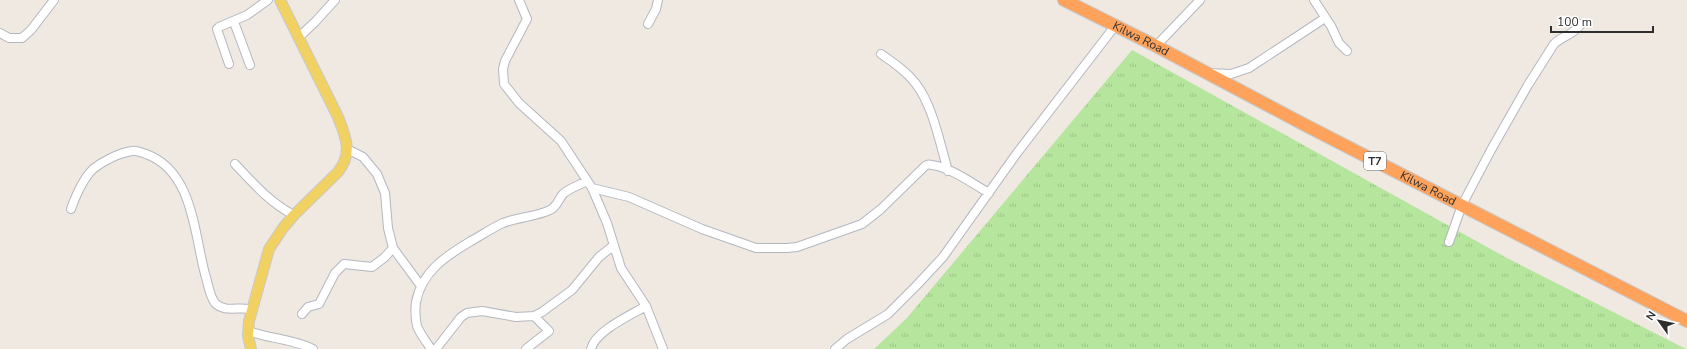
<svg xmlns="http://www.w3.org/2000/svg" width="1687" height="349" font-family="'Nunito Sans',sans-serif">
  <defs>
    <pattern id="grass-tufts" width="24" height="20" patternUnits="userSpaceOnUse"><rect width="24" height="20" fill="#b6e59e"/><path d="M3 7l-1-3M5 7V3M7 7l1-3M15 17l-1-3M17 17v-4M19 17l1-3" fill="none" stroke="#9dc588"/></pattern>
  </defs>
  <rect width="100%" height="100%" fill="#efe9e1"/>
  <!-- grass -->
  <path fill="url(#grass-tufts)" d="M1132,50L1505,257L1686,349H874L906,319Z"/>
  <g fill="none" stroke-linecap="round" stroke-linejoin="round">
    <!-- minor casing -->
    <g stroke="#b4b7c1" stroke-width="10">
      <path id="minor" d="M519,0L527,19L505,61L503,69L504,84L519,103L561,141L592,188L607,223L621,268L646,306L663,349
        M1314,0L1331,26L1339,43L1347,51
        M234,22L250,65
        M648,24L656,9L658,0
        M0,33L9,38H22L31,30L54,0
        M299,37L315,22L335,0
        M1156,46L1200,0
        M881,54C894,63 907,72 916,84C933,106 940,144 948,171
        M229,64L217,29L219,27L247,15L268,0
        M1210,73L1231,74L1249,68L1325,18
        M347,149L363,157L377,174L385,193L388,228L393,248L421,286
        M235,164C253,183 271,204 294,215
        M592,188L629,197L702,229L756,248H787L797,247L862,224L881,209L924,167C926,165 929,164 932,165C950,167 973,184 989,193
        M71,209C76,195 82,180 93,169C103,161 119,153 132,151C136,150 142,153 146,154C193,171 194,233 205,274C208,283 209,295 215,303C226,314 240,305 253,310
        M1449,242L1462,205L1491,150L1528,85L1554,44C1563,35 1571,37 1581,24
        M302,314L308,307L319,304L335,273L344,264L372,267L385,257L393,248
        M249,331C270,339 293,339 313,349
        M431,349C426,341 420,334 417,326C415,317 415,310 416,302C422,271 446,256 471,241C482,235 492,228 503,223C518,217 535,217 550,210C557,207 558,200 563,194C569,188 580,185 587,181
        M436,349L461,317L467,313L482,311L516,317L534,316L542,312L572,290L599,257L613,246
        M526,349L549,331L534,316
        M591,349C595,331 631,315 646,306
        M835,349L847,339L888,314L917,285L943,257L1017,153L1115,26"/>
    </g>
    <!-- major casing -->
    <g stroke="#c9c9c9" stroke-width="12">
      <path id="major" d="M251,349L248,336L249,321L269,249L283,228L294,215L338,172C353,153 346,138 338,117L280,0"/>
    </g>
    <!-- highway casing -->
    <g stroke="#c9c9c9" stroke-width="14">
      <g id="highway">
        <path id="s1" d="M1064,0L1156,46L1305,125L1687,321"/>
      </g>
    </g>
    <!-- minor -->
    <use href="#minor" stroke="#fff" stroke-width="8"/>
    <!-- major -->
    <use href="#major" stroke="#f2d163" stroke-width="10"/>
    <!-- highway -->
    <use href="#highway" stroke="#ffa35c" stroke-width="12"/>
  </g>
  <g text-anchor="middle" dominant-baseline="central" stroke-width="3" stroke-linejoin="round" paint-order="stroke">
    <!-- shield labels -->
    <rect fill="#fff" stroke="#6d6d6d" stroke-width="1" x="1364" y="152" width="22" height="18" rx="3"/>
    <g font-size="11" font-weight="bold" fill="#2e2e2e">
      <text x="1375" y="161">T7</text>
    </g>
    <!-- street labels -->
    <g font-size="12" fill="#2e2e2e" stroke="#fff">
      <text stroke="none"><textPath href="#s1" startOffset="86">Kilwa Road</textPath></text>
      <text stroke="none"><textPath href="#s1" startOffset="410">Kilwa Road</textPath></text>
    </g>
  </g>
  <!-- north arrow -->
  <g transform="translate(1659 321) rotate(303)" stroke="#ffffff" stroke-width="3" paint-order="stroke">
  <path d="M0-3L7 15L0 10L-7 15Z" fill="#2e2e2e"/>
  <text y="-6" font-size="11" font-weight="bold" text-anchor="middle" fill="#2e2e2e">N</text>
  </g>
  <!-- scale -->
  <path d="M1551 26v6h102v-6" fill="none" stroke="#2e2e2e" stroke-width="2"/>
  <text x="1557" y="26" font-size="12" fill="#2e2e2e" stroke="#ffffff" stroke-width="3" paint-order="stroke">100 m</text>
</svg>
